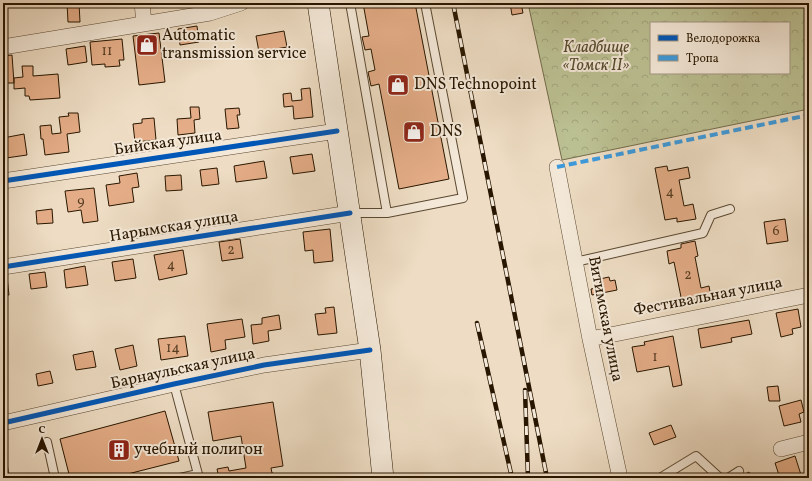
<svg xmlns="http://www.w3.org/2000/svg" width="812" height="481" font-family="Vollkorn,serif">
  <defs>
    <pattern id="forest-crowns" width="20" height="18" patternUnits="userSpaceOnUse"><rect width="20" height="18" fill="#bbc092"/><path d="M2 6a3 3 0 1 1 6 0M12 15a3 3 0 1 1 6 0" fill="none" stroke="#a1a47c"/></pattern>
  </defs>
  <rect width="100%" height="100%" fill="#eeddc4"/>
  <filter id="stains"><feTurbulence type="fractalNoise" baseFrequency=".005" numOctaves="4"/><feColorMatrix values="0 0 0 0 .2 0 0 0 0 .09 0 0 0 0 .02 0 0 0 .5 -.17"/></filter>
  <radialGradient id="worn" r=".72"><stop offset=".6" stop-color="#630" stop-opacity="0"/><stop offset="1" stop-color="#630" stop-opacity=".3"/></radialGradient>
  <!-- forest -->
  <path fill="url(#forest-crowns)" stroke="#726b49" fill-rule="evenodd" d="M528,3H809V109L562,160ZM651,23H789V73H651Z"/>
  <!-- building -->
  <path fill="#e4ad87" stroke="#281600" d="M67,3H79L80,22H68Z
    M363,3H415L449,179L399,189L379,84L371,86L368,72L375,70L371,49L365,50L362,37L369,36Z
    M510,3H521L523,13L512,15Z
    M197,26L199,42L180,45L178,29Z
    M284,31L287,47L259,52L256,36Z
    M159,33L165,82L139,85L133,36Z
    M122,39L124,60H119L120,66L105,67V64L92,65L90,42Z
    M85,46L87,62L68,65L66,49Z
    M12,55L14,83H4V77H3V56Z
    M22,66H33V76L58,74L60,98L30,100L29,96H25V88L14,89V78L23,77Z
    M310,88L313,117L294,119L293,106L284,107L283,94L291,93L292,101L302,100L301,89Z
    M190,107H199L200,119L194,120L195,133L178,135L177,119L191,118Z
    M239,108L240,115H237L239,128L227,129L225,109Z
    M68,113H78L80,132L67,134L69,152L45,155L43,139H41L40,126L51,125L52,134L61,133L59,117L69,116Z
    M154,118L156,140L135,142L133,124L142,123V119Z
    M24,134L27,155L6,158L3,138Z
    M312,154L315,171L293,174L290,157Z
    M264,161L267,178L236,182L234,166Z
    M667,166L668,171L688,167L690,178L679,180L684,206L693,204L696,219L677,222V218L665,220L655,168Z
    M217,168L219,184L202,186L200,170Z
    M137,173L139,187L132,188L134,202L109,206L106,185L120,183L119,176Z
    M181,175L182,190L166,191L165,176Z
    M94,188L98,221L83,223L81,210L68,212L65,191Z
    M3,199H4L5,212H3Z
    M52,209L53,223L37,224L36,211Z
    M785,219L788,241L767,244L764,222Z
    M330,229L333,261L314,263L313,250L305,251L303,232Z
    M240,239L243,258L222,261L219,242Z
    M695,241L698,256L695,257L701,288L709,286L711,297L682,302L674,262L669,264L667,251L681,248V244Z
    M183,250L187,274L159,280L154,255Z
    M133,259L136,278L115,281L112,262Z
    M85,266L88,285L66,288L64,270Z
    M45,272L47,287L31,289L29,274Z
    M3,277H7L9,295L3,296Z
    M609,277L610,281L615,280L617,290L592,295L591,289L596,288L595,280Z
    M334,307L337,333L318,335L315,314L326,313L325,308Z
    M798,309L801,327L792,329L793,334L781,337L776,313Z
    M279,315L281,329L268,331L269,341L253,344L251,325L262,324V318Z
    M242,319L245,337L225,340L226,349L211,352L207,324Z
    M749,320L752,334L731,338L732,342L701,348L698,329Z
    M185,336L188,356L161,360L158,339Z
    M673,336L682,385L673,387L669,366L637,372L632,347L645,345L644,342Z
    M133,345L137,366L120,370L115,349Z
    M93,351L96,367L76,370L73,355Z
    M50,371L53,383L38,386L36,374Z
    M778,386L780,401H769L767,387Z
    M801,400L804,412L799,414L801,422L784,426L779,406Z
    M273,402L283,466L271,468L272,473L276,474L278,478H219L217,469L228,467L229,471L246,468L241,436L213,441L208,412Z
    M165,411L179,461L112,478H70L60,439Z
    M671,425L676,437L654,445L649,433Z
    M809,452V464L806,453Z
    M795,456L802,478H780L775,463Z
    M749,472L752,478H738Z"/>
  <g fill="none" stroke-linecap="round" stroke-linejoin="round">
    <!-- service casing -->
    <g stroke="#5a4831" stroke-width="10">
      <path id="service" d="M350,3L387,213H351
        M387,213L463,198L425,3
        M575,262L703,233L711,215L730,209
        M174,384L199,478
        M47,442L55,478
        M3,467L5,478
        M180,478L198,474
        M660,478L696,456L720,478
        M728,478L739,471"/>
    </g>
    <!-- minor casing -->
    <g stroke="#5a4831" stroke-width="16">
      <path id="minor" d="M142,3L144,23
        M3,47L210,13L241,3
        M557,167L590,339L620,478
        M3,181L337,131
        M3,267L350,213
        M590,339L809,295
        M3,423L174,384L264,365L370,350
        M781,449L809,442"/>
    </g>
    <!-- secondary casing -->
    <g stroke="#281600" stroke-width="22">
      <path id="secondary" d="M318,3L370,350L383,478"/>
    </g>
    <!-- service -->
    <use href="#service" stroke="#f4e9d9" stroke-width="8"/>
    <!-- minor -->
    <use href="#minor" stroke="#f4e9d9" stroke-width="15"/>
    <!-- secondary -->
    <use href="#secondary" stroke="#f4e9d9" stroke-width="21"/>
    <!-- rail casing -->
    <g stroke="#281600" stroke-width="4.5">
      <path id="rail" d="M453,3L547,478
        M477,323L512,478
        M525,390L528,478"/>
    </g>
    <!-- rail -->
    <use href="#rail" stroke="#f4e9d9" stroke-width="3" stroke-dasharray="9" stroke-linecap="butt"/>
    <!-- quiet -->
    <path stroke="#3d9adc" stroke-width="4" stroke-dasharray="8 4" stroke-linecap="butt" d="M557,167L809,115"/>
    <!-- cycleway casing -->
    <g stroke="#f4e9d9" stroke-width="8">
      <path id="cycleway" d="M3,181L337,131
        M3,267L350,213
        M3,423L174,384L264,365L370,350"/>
    </g>
    <!-- cycleway -->
    <use href="#cycleway" stroke="#0057b8" stroke-width="5"/>
  </g>
  <!-- icons -->
  <defs>
    <g id="shop-square" transform="scale(1.15)"><rect x="-9" y="-9" width="18" height="18" rx="4" fill="#8f2418" stroke="#f4e9d9"/><path d="M-5-2.5h2.3a2.7 3.5 0 0 1 5.4 0H5L5.5 6h-11ZM-1.5-2.5h3a1.5 2.3 0 0 0-3 0Z" fill="#fff"/></g>
    <g id="building-square" transform="scale(1.15)"><rect x="-9" y="-9" width="18" height="18" rx="4" fill="#8f2418" stroke="#f4e9d9"/><path d="M-4-6H4V6H1V3H-1V6H-4ZM-2.5-4.3h1.7v1.8h-1.7ZM.8-4.3h1.7v1.8H.8ZM-2.5-1h1.7V.8h-1.7ZM.8-1h1.7V.8H.8Z" fill="#fff"/></g>
  </defs>
  <g fill-rule="evenodd">
    <use href="#shop-square" x="147" y="45"/>
    <use href="#shop-square" x="398" y="85"/>
    <use href="#shop-square" x="414" y="132"/>
    <use href="#building-square" x="119" y="450"/>
  </g>
  <g text-anchor="middle" dominant-baseline="central" stroke-width="4" stroke-linejoin="round" paint-order="stroke">
    <!-- number labels -->
    <g font-size="14" fill="#573c22">
      <text x="107" y="51">11</text>
      <text x="670" y="192">4</text>
      <text x="81" y="201">9</text>
      <text x="776" y="231">6</text>
      <text x="231" y="250">2</text>
      <text x="171" y="265">4</text>
      <text x="688" y="275">2</text>
      <text x="173" y="348">14</text>
      <text x="655" y="357">1</text>
    </g>
    <!-- poi labels -->
    <g font-size="16" fill="#281600" stroke="#f4e9d9" text-anchor="start">
      <text x="162" y="36">Automatic<tspan x="162" dy="18">transmission service</tspan></text>
      <text x="414" y="85">DNS Technopoint</text>
      <text x="430" y="132">DNS</text>
      <text x="134" y="450">учебный полигон</text>
    </g>
    <!-- park labels -->
    <g font-size="16" font-style="italic" fill="#54492c" stroke="#f4e9d9">
      <text x="596" y="48">Кладбище<tspan x="596" dy="18">«Томск II»</tspan></text>
    </g>
    <!-- street labels -->
    <g font-size="16" fill="#281600" stroke="#f4e9d9">
      <text transform="translate(168 143) rotate(-8)">Бийская улица</text>
      <text transform="translate(174 227) rotate(-9)">Нарымская улица</text>
      <text transform="translate(708 297) rotate(-11)">Фестивальная улица</text>
      <text transform="translate(605 319) rotate(79)">Витимская улица</text>
      <text transform="translate(183 369) rotate(-12)">Барнаульская улица</text>
    </g>
  </g>
  <!-- margin -->
  <rect width="812" height="481" fill="none" stroke="#eeddc4" stroke-width="16"/>
  <rect x="4" y="4" width="804" height="473" fill="none" stroke="#281600" stroke-width="2"/>
  <rect x="8" y="8" width="796" height="465" fill="none" stroke="#281600"/>
  <!-- legend -->
  <rect x="650" y="22" width="140" height="52" fill="#f4e9d9" stroke="#a29582"/>
  <rect x="658" y="35" width="20" height="6" fill="#0057b8" stroke="#a29582"/>
  <text x="686" y="42" font-size="12" fill="#281600">Велодорожка</text>
  <rect x="658" y="55" width="20" height="6" fill="#3d9adc" stroke="#a29582"/>
  <text x="686" y="62" font-size="12" fill="#281600">Тропа</text>
  <!-- north arrow -->
  <g transform="translate(42 439)" stroke="#f4e9d9" stroke-width="3" paint-order="stroke">
  <path d="M0-3L7 15L0 10L-7 15Z" fill="#281600"/>
  <text y="-6" font-size="11" font-weight="bold" text-anchor="middle" fill="#281600">С</text>
  </g>
  <rect width="100%" height="100%" filter="url(#stains)"/>
  <rect width="100%" height="100%" fill="url(#worn)"/>
</svg>
